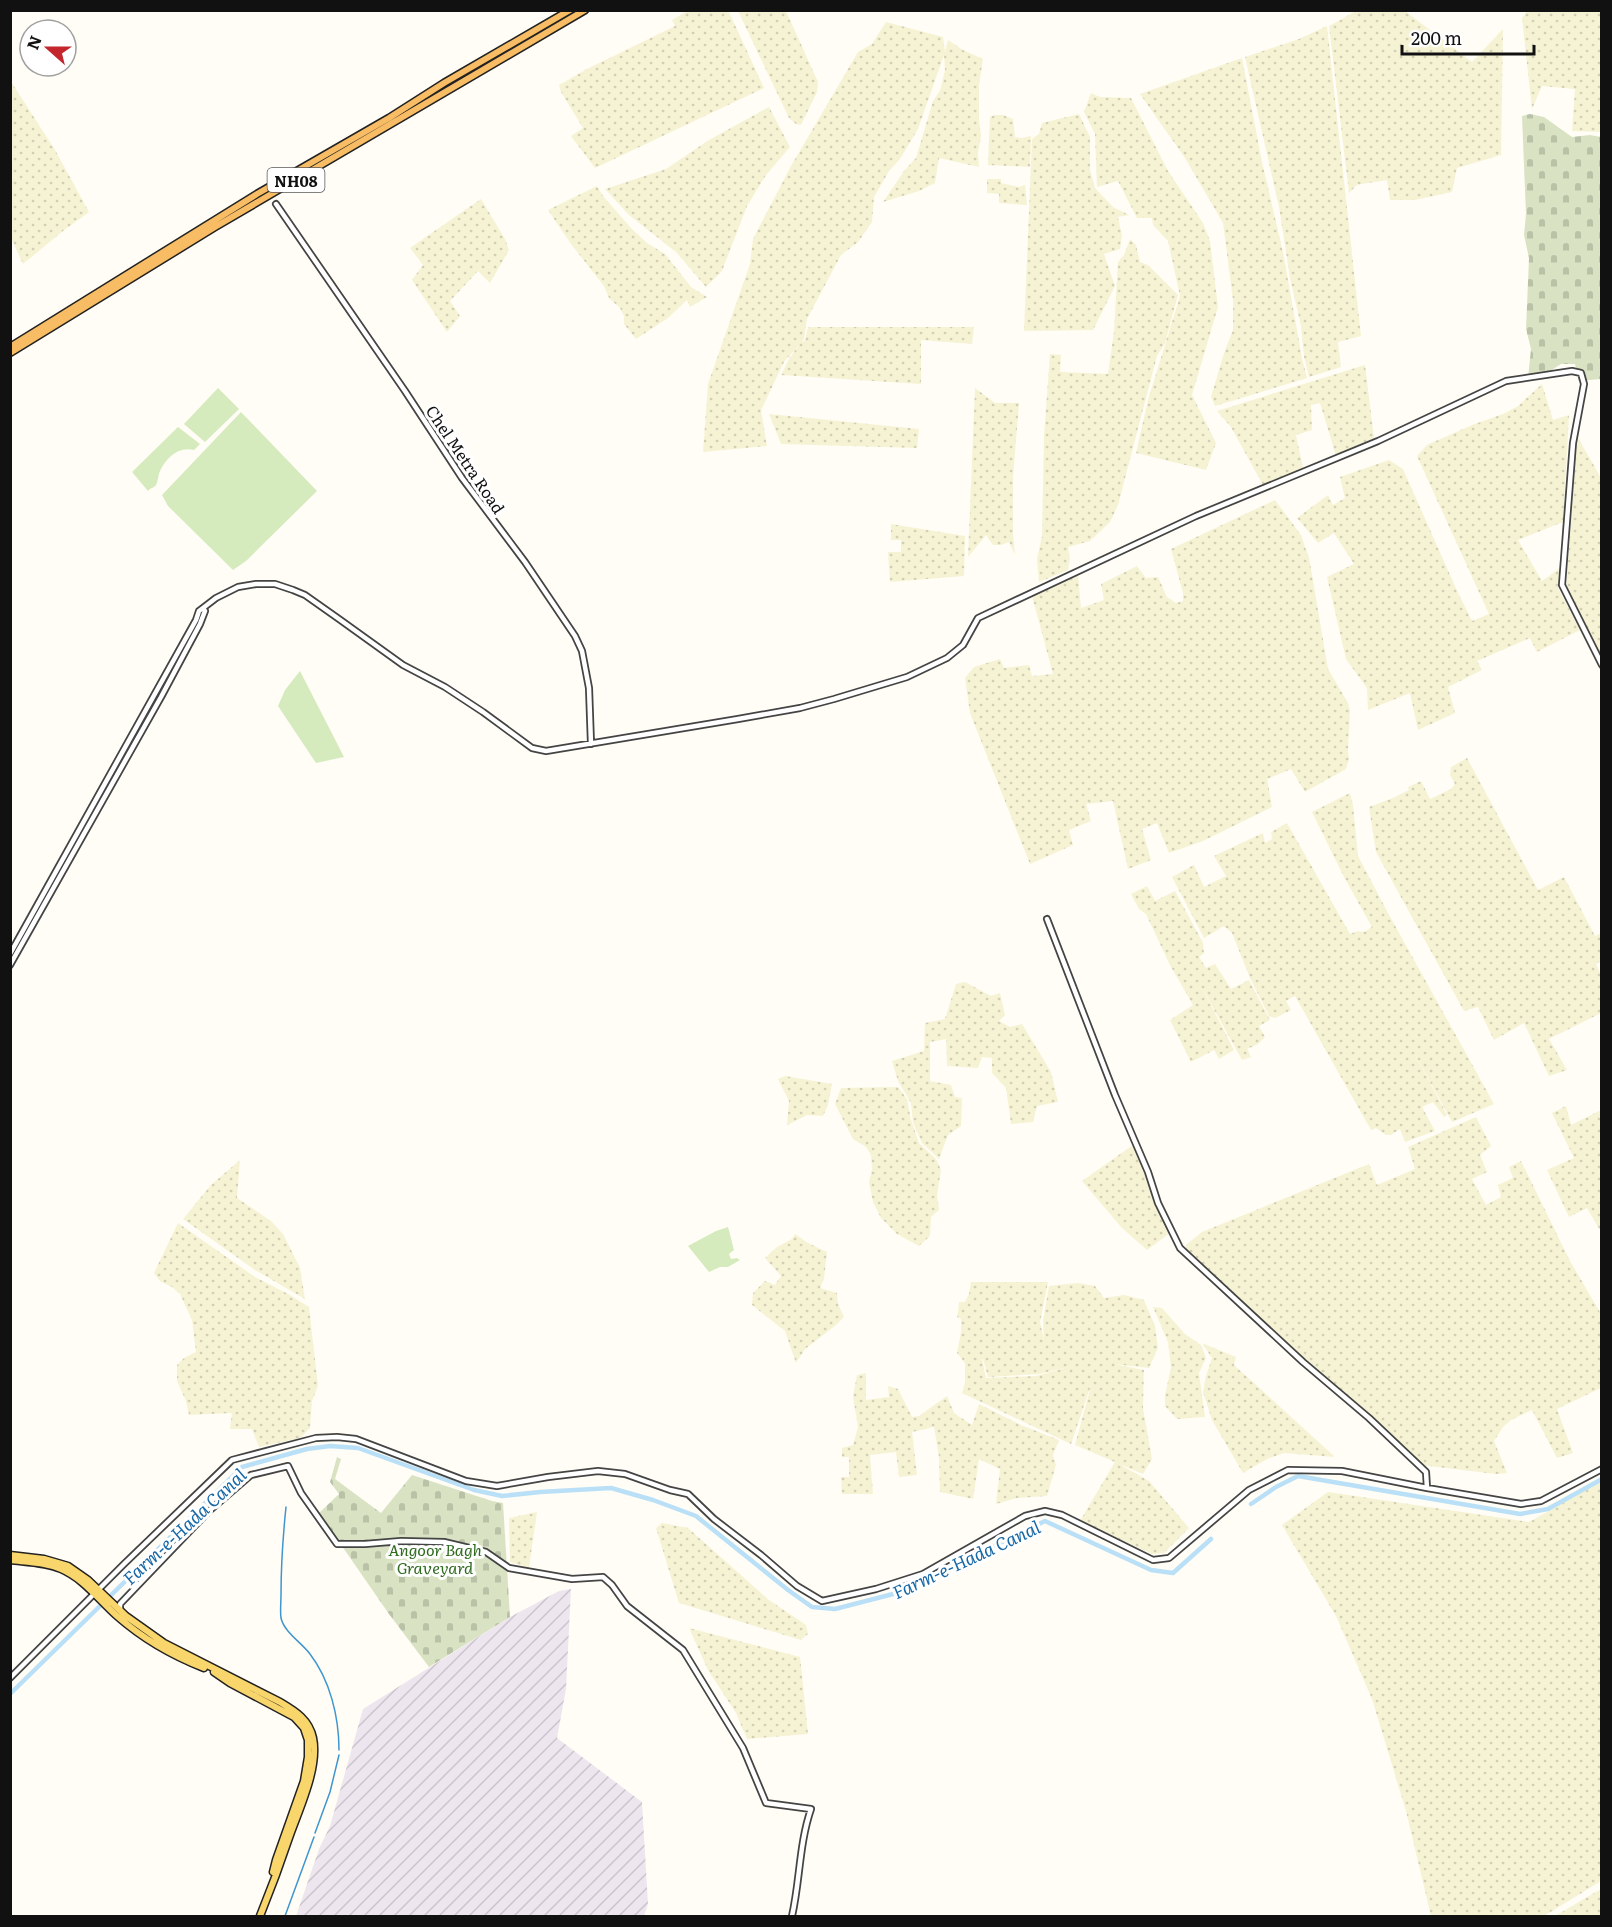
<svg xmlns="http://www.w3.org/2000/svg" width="1612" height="1927" font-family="Literata,serif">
  <defs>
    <pattern id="industrial-furrows" width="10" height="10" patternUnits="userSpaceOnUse" patternTransform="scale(1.5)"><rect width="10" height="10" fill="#eee6ef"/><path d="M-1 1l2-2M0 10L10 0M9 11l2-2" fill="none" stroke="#cbc4cc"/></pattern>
    <pattern id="farmland-dots" width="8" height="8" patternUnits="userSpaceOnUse" patternTransform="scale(1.5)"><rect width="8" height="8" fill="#f6f3d4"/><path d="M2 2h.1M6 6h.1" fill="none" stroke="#d2cfb5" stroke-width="1.8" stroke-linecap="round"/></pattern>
    <pattern id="cemetery-stones" width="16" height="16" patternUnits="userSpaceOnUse" patternTransform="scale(1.5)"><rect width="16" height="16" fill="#d9e3c4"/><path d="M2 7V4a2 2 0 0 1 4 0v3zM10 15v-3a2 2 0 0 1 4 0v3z" fill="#b9c2a7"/></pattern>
  </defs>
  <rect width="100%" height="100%" fill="#fffdf5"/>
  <!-- industrial -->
  <path fill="url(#industrial-furrows)" d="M571,1589L566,1689L557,1738L642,1802L648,1904L644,1916H296L319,1849L330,1826L363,1709L510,1617L559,1591Z"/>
  <!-- farmland -->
  <path fill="url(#farmland-dots)" fill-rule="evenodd" d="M728,10L764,88L595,168L571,136L583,128L561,92L559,85L587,69L675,26L672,20L687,11Z
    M1528,10L1601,11V132L1572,131L1575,89L1542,86L1532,109L1522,18Z
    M738,11H786L818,82L817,92L801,125L796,124L789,118Z
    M1356,11H1405L1472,62L1503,29L1501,155L1457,168L1452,192L1415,200H1390L1387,180L1362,184L1357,185L1349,193L1329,26Z
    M886,22L943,37L945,52L948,40L963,50L983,59L979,85V120L981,136L978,153L979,167L939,158L935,183L919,191L883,202L904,171L916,158L933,101L940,91L945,70L944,55L918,129L900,159L889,171L874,197L872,222L858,242L841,255L807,319L804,339L801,343L805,340L808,327H974L972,344L921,340V384L781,375L789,359L799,345L784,362L761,410L767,446L703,452L708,384L750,264L753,239L791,166L858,52L872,44Z
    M1327,26L1361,336L1338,342L1341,367L1309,377L1304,357L1301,326L1290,278L1279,207L1245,57L1299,39Z
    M1242,58L1262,162L1283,252L1302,358L1307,378L1215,406L1211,397L1224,353L1233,330V300L1223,223L1185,158L1140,94Z
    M10,80L55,150L89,212L63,231L23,264L11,238Z
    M1091,93L1100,97L1131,98L1168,171L1203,223L1210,241L1218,307L1192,395L1216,443L1206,470L1136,453L1148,400L1180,296L1168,241L1153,225L1152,218H1137L1118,181L1097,187L1095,134L1084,112Z
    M769,107L790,147L766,175L747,206L722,271L706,287L676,252L629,215L605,189L666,169L709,140Z
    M1079,114L1090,137V170L1095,188L1113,207L1129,215L1118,217L1122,236L1120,249L1104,254L1115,286L1093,330L1024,331L1032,139L1039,134L1042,123Z
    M995,115H1003L1013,119L1015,137L1022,138L1031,136L1030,167L988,165L990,117Z
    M987,179H1001V183L1019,187L1025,185L1027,205L999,203V194L987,193Z
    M597,186L603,196L631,228L647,243L665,254L691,287L707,297L690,307L687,300L668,318L636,339L624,324V316L620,308L609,298L604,286L571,244L548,210Z
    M481,199L505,239L509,250L490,283L478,271L450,301L460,316L447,332L412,280L423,265L410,248Z
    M1130,239L1136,245L1140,262L1148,265L1178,295L1165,343L1157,356L1118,505L1110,522L1090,541L1068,547L1070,559L1068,570L1039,582L1037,559L1042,536L1044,436L1050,354L1061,355L1060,371L1062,372L1108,374L1114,331L1118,262L1124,255Z
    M1365,365L1374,438L1336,456L1320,403L1311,405L1312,430L1296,435L1303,468L1264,487L1231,427L1217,411Z
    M1542,384L1553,420L1569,415L1563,522L1518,540L1542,581L1560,568L1558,588L1580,630L1537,652L1530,638L1477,661L1482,670L1448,687L1455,713L1418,730L1410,693L1368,710L1367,688L1346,659L1327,577L1354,564L1334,533L1318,543L1297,518L1328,495L1333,505L1345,498L1340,477L1389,460L1403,469L1458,593L1472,621L1489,614L1417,456L1427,445L1472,425L1503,414L1518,406Z
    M975,388L995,403H1019L1013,478V534L1015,555L1009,542L1001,545H993L986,535L968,557Z
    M769,414L919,429L917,448L781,444Z
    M1577,436L1601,478V661L1566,590Z
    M1275,500L1301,535L1305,547L1309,557L1328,669L1348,703L1350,711L1348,750L1349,759L1346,769L1305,792L1291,769L1267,779L1272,807L1203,841L1169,853L1157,823L1142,829L1151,860L1128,869L1113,801L1086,804L1091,821L1069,830L1073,845L1030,864L970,713L965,678L974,667L1000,659L1004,668L1029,665L1032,676L1053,674L1032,596L1078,575L1081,608L1104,600L1101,584L1137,566L1146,578L1158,577L1167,597L1176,603L1183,601V593L1171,549Z
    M891,524L965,536L964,576L890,582L888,552H901V540H891Z
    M1467,758L1538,890L1564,877L1595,936L1601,933V961L1596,964L1601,975V1013L1549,1039L1567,1070L1549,1076L1524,1023L1494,1040L1478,1007L1464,1011L1376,852L1369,807L1393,798L1409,790L1408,787L1421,781L1430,799L1451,789L1455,784L1450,775L1451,767Z
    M1350,793L1353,805L1358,856L1388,913L1494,1104L1452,1122L1411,1047L1447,1115L1444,1117L1433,1102L1422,1107L1435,1131L1405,1142L1400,1129L1391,1135H1386L1376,1128L1371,1130L1295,996L1286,1001L1291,1010L1275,1018L1269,1016L1250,978L1232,933L1224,926L1204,938L1172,877L1194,865L1204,887L1226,876L1214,856L1263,833L1265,843L1272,839L1271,832L1287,823L1350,934L1358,931L1364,932L1372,927L1344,877L1312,812Z
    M1147,886L1155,901L1175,891L1203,943L1204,953L1199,957L1206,968L1215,964L1231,989L1249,980L1270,1020L1259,1026L1265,1037L1258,1044L1247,1049L1251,1057L1242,1060L1201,986L1234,1050L1219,1059L1214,1050L1191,1062L1170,1020L1193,1005L1170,965L1146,914L1139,909L1131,894Z
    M965,982L991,996L1000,993L1005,1015L999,1021L1010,1027L1022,1024L1051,1072L1058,1102L1037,1106L1033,1122L1011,1124L1006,1088L992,1073V1058L982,1057L978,1068L947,1066L946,1039L930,1042V1081L951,1085L955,1097L962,1098L961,1126L948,1135L939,1159L922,1143L913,1123L911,1103L898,1081L892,1061L924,1051L925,1023L945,1019L956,984Z
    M785,1076L832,1084L828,1105L823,1116L807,1115L787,1125L789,1101L778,1079Z
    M898,1087L907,1099L911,1120L919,1143L936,1159L941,1170L937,1195L939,1210L931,1217L930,1236L919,1246L897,1234L881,1218L873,1202L869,1182L872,1169L871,1155L866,1147L853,1139L835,1104L841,1088Z
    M1566,1106L1571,1125L1601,1110V1232L1587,1208L1569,1217L1547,1170L1574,1158L1552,1113Z
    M1476,1117L1491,1146L1480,1155L1487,1172L1472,1179L1486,1205L1501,1197L1498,1185L1513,1178L1509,1167L1521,1161L1570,1261L1601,1314V1388L1557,1409L1573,1453L1557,1458L1532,1410L1511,1420L1503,1427L1494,1441L1507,1473L1496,1474L1421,1465L1373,1418L1260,1319L1186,1249V1245L1202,1232L1369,1164L1377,1185L1415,1169L1408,1147Z
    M1133,1145L1170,1233L1147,1250L1122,1228L1082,1181Z
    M240,1160L237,1198L271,1221L283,1234L300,1268L305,1299L255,1270L183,1219L211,1185Z
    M178,1223L255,1277L290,1295L309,1307L318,1386L312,1401L310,1428L300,1438L259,1447L252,1429H230L232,1413L189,1415L186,1401L177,1381V1365L184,1358L196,1352L192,1320L180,1294L172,1287L160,1281L154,1273Z
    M795,1234L808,1243L827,1252L824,1279L820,1288L837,1293L838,1304L844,1317L836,1325L805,1349L796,1363L785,1331L752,1305L753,1293L765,1281L775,1285L781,1276L765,1258L777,1247L792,1239Z
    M971,1282H1048L1040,1322L1044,1340L1043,1321L1049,1286L1078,1283L1095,1286L1104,1298L1124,1295L1144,1300L1155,1326L1158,1348L1149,1368L1114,1364L1144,1370L1143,1408L1152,1459L1143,1474L1119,1464L1149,1481L1189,1528L1164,1553L1152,1554L1080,1521L1115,1462L1075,1445L1092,1382L1071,1444L962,1393L965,1383V1363L957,1353L961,1332V1319L957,1317L958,1312L959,1302H965L969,1294ZM982,1359H983L988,1377L1039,1374L1068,1367L1036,1376L986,1378Z
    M1153,1307L1162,1308L1185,1334L1201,1345L1206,1358L1199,1373L1205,1417L1177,1419L1165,1406V1396L1171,1367L1168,1342Z
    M1202,1343L1236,1357L1234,1365L1335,1457L1284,1453L1267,1459L1243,1473L1212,1420L1203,1392L1206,1376L1212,1358Z
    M866,1373V1400L889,1397L888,1386L898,1389L912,1417L919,1416L947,1396L954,1413L972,1425L979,1404L1021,1425L1059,1440L1053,1455L1056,1465L1047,1496L1017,1498L996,1504L1000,1469L979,1459L973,1499L940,1492L939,1457L934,1427L912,1432L917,1475L899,1477L896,1452L870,1455L873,1494H842L841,1477H849V1457H842V1448L853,1445L858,1427L853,1397L857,1375Z
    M1601,1482V1881L1544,1916H1431L1406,1811L1372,1699L1336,1616L1282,1525L1328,1492L1529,1522Z
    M537,1512L529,1568L510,1562L509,1518Z
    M662,1523L688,1528L769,1600L806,1625L808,1634L801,1640L679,1603L656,1528Z
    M689,1628L800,1657L808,1734L747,1739L736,1713L708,1670Z
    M1601,1889V1916H1555Z"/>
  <!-- cemetery -->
  <path fill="url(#cemetery-stones)" d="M1530,114L1544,117L1572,137L1590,135L1601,137V379L1579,381L1575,364H1561L1544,375L1528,378L1531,349L1526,329L1529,258L1524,235L1526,214L1522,116Z
    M337,1457L341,1459L335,1479L381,1513L412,1475L492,1501L503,1503L510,1617L429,1667L389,1614L319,1513L339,1494L330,1482Z"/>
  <!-- park -->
  <path fill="#d5ebbd" d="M218,388L239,409L205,442L184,424Z
    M241,412L317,491L246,561L233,570L168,506L162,495Z
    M178,427L200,444L194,450C178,446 166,458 160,471C158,475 158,482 156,485C154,488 150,488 148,491L132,472Z
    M300,671L344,757L316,763L278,706L285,690Z
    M728,1227L734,1250L729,1254L731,1259L737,1258L740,1260L728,1267H720L709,1272L688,1246L716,1231Z"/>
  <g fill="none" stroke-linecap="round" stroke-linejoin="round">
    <!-- stream -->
    <path stroke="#3f96cf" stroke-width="1.5" d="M286,1507C283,1536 281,1566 281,1595C281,1602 280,1611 281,1618C284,1632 302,1643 310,1654C330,1680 339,1717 339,1750
      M315,1833L330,1792L339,1755
      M285,1916L314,1837"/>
    <!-- canal -->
    <path stroke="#b9e0f7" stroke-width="4.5" d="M1251,1504L1276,1487L1298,1476L1520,1514L1548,1509L1602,1479
      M10,1694L242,1467L307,1449L330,1446L358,1448L474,1490L502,1496L540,1492L611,1488L653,1500L696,1516L788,1590L812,1607L835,1609L897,1593L1045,1521L1151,1570L1173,1573L1211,1539"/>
    <!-- tertiary casing -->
    <g stroke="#444" stroke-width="8">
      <path id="tertiary" d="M276,204L405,391L462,478L525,562L575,636L582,651L589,688L591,744
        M1047,919L1115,1095L1148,1172L1158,1203L1180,1248L1303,1362L1369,1418L1426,1472L1427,1488L1521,1504L1541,1501L1602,1469
        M10,954L196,620L199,611L203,608L216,598L238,587L256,584H275L293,590L305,595L339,619L403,665L445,687L483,712L532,748L546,751L738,719L800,708L834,699L907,677L947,658L963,645L978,618L1196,516L1378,441L1506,381L1572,371L1581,373L1584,384L1573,443L1562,585L1602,665
        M10,965L161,697L200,624L205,611L203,608
        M120,1611V1604L209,1511L251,1475L288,1466L301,1493L337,1544H365L401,1541L444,1542L486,1552L509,1568L572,1579L603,1577L612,1585L627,1606L683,1650L743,1748L766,1803L811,1809C799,1844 800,1881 792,1916
        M10,1678L124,1564L232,1460L316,1438L337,1437L356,1439L466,1481L497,1486L548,1477L598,1471L625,1474L670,1490L688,1494L714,1519L761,1555L797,1586L822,1601L876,1589L923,1574L1025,1516L1045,1511L1062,1515L1153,1560L1169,1558L1249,1490L1288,1470L1342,1471L1427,1488"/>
    </g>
    <!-- primary casing -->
    <g stroke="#222" stroke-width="9">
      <path id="primary" d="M10,1555L44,1559L68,1566L88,1580L126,1616L164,1643L280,1702C295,1711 309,1719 313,1738C319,1767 300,1807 290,1835C281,1862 271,1889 260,1916
        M10,1560C27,1562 45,1562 61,1569C84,1579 98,1599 117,1616C142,1638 173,1656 204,1668
        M214,1672L230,1683L294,1717L304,1728L308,1740V1757L304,1781L276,1860L273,1872"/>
    </g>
    <!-- trunk casing -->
    <g stroke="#222" stroke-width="9">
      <path id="trunk" d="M10,347L257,194L389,118L444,83L570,10
        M10,353L215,227L585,10"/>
    </g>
    <!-- tertiary -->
    <use href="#tertiary" stroke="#fff" stroke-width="4.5"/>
    <!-- primary -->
    <use href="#primary" stroke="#f9d66b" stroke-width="6"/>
    <!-- trunk -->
    <use href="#trunk" stroke="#f7bc64" stroke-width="6"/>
  </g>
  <g text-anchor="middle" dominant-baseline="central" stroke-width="6" stroke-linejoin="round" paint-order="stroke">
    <!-- shield labels -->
    <rect fill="#fff" stroke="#585858" stroke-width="1.5" x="267.5" y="168" width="57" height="24" rx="4.5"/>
    <g font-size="15" font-weight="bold" fill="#111">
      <text x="296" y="180">NH08</text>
    </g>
    <!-- street labels -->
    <g font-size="16" fill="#111" stroke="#fff">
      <text transform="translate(466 459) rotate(56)">Chel Metra Road</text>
    </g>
    <!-- park labels -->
    <g font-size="16" font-style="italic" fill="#2f6b1f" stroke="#fff">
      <text x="435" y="1549">Angoor Bagh<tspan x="435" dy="18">Graveyard</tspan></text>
    </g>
    <!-- water labels -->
    <g font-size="18" font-style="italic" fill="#1768a6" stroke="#fff">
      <text transform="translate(184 1526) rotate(-43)">Farm-e-Hada Canal</text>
      <text transform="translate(966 1559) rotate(-25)">Farm-e-Hada Canal</text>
    </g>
  </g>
  <!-- border -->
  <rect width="1612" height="1927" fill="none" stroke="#111111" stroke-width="24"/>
  <!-- north arrow -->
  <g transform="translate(48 48) rotate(291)"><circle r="28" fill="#ffffff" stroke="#a0a0a0" stroke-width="1.5"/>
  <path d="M0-4.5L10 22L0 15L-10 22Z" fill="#c4262e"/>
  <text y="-9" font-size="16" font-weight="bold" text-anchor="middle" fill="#111111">N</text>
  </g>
  <!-- scale -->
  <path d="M1402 45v9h132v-9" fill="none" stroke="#111111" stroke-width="3"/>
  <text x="1411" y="45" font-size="18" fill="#111111" stroke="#ffffff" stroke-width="4.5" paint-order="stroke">200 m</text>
</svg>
